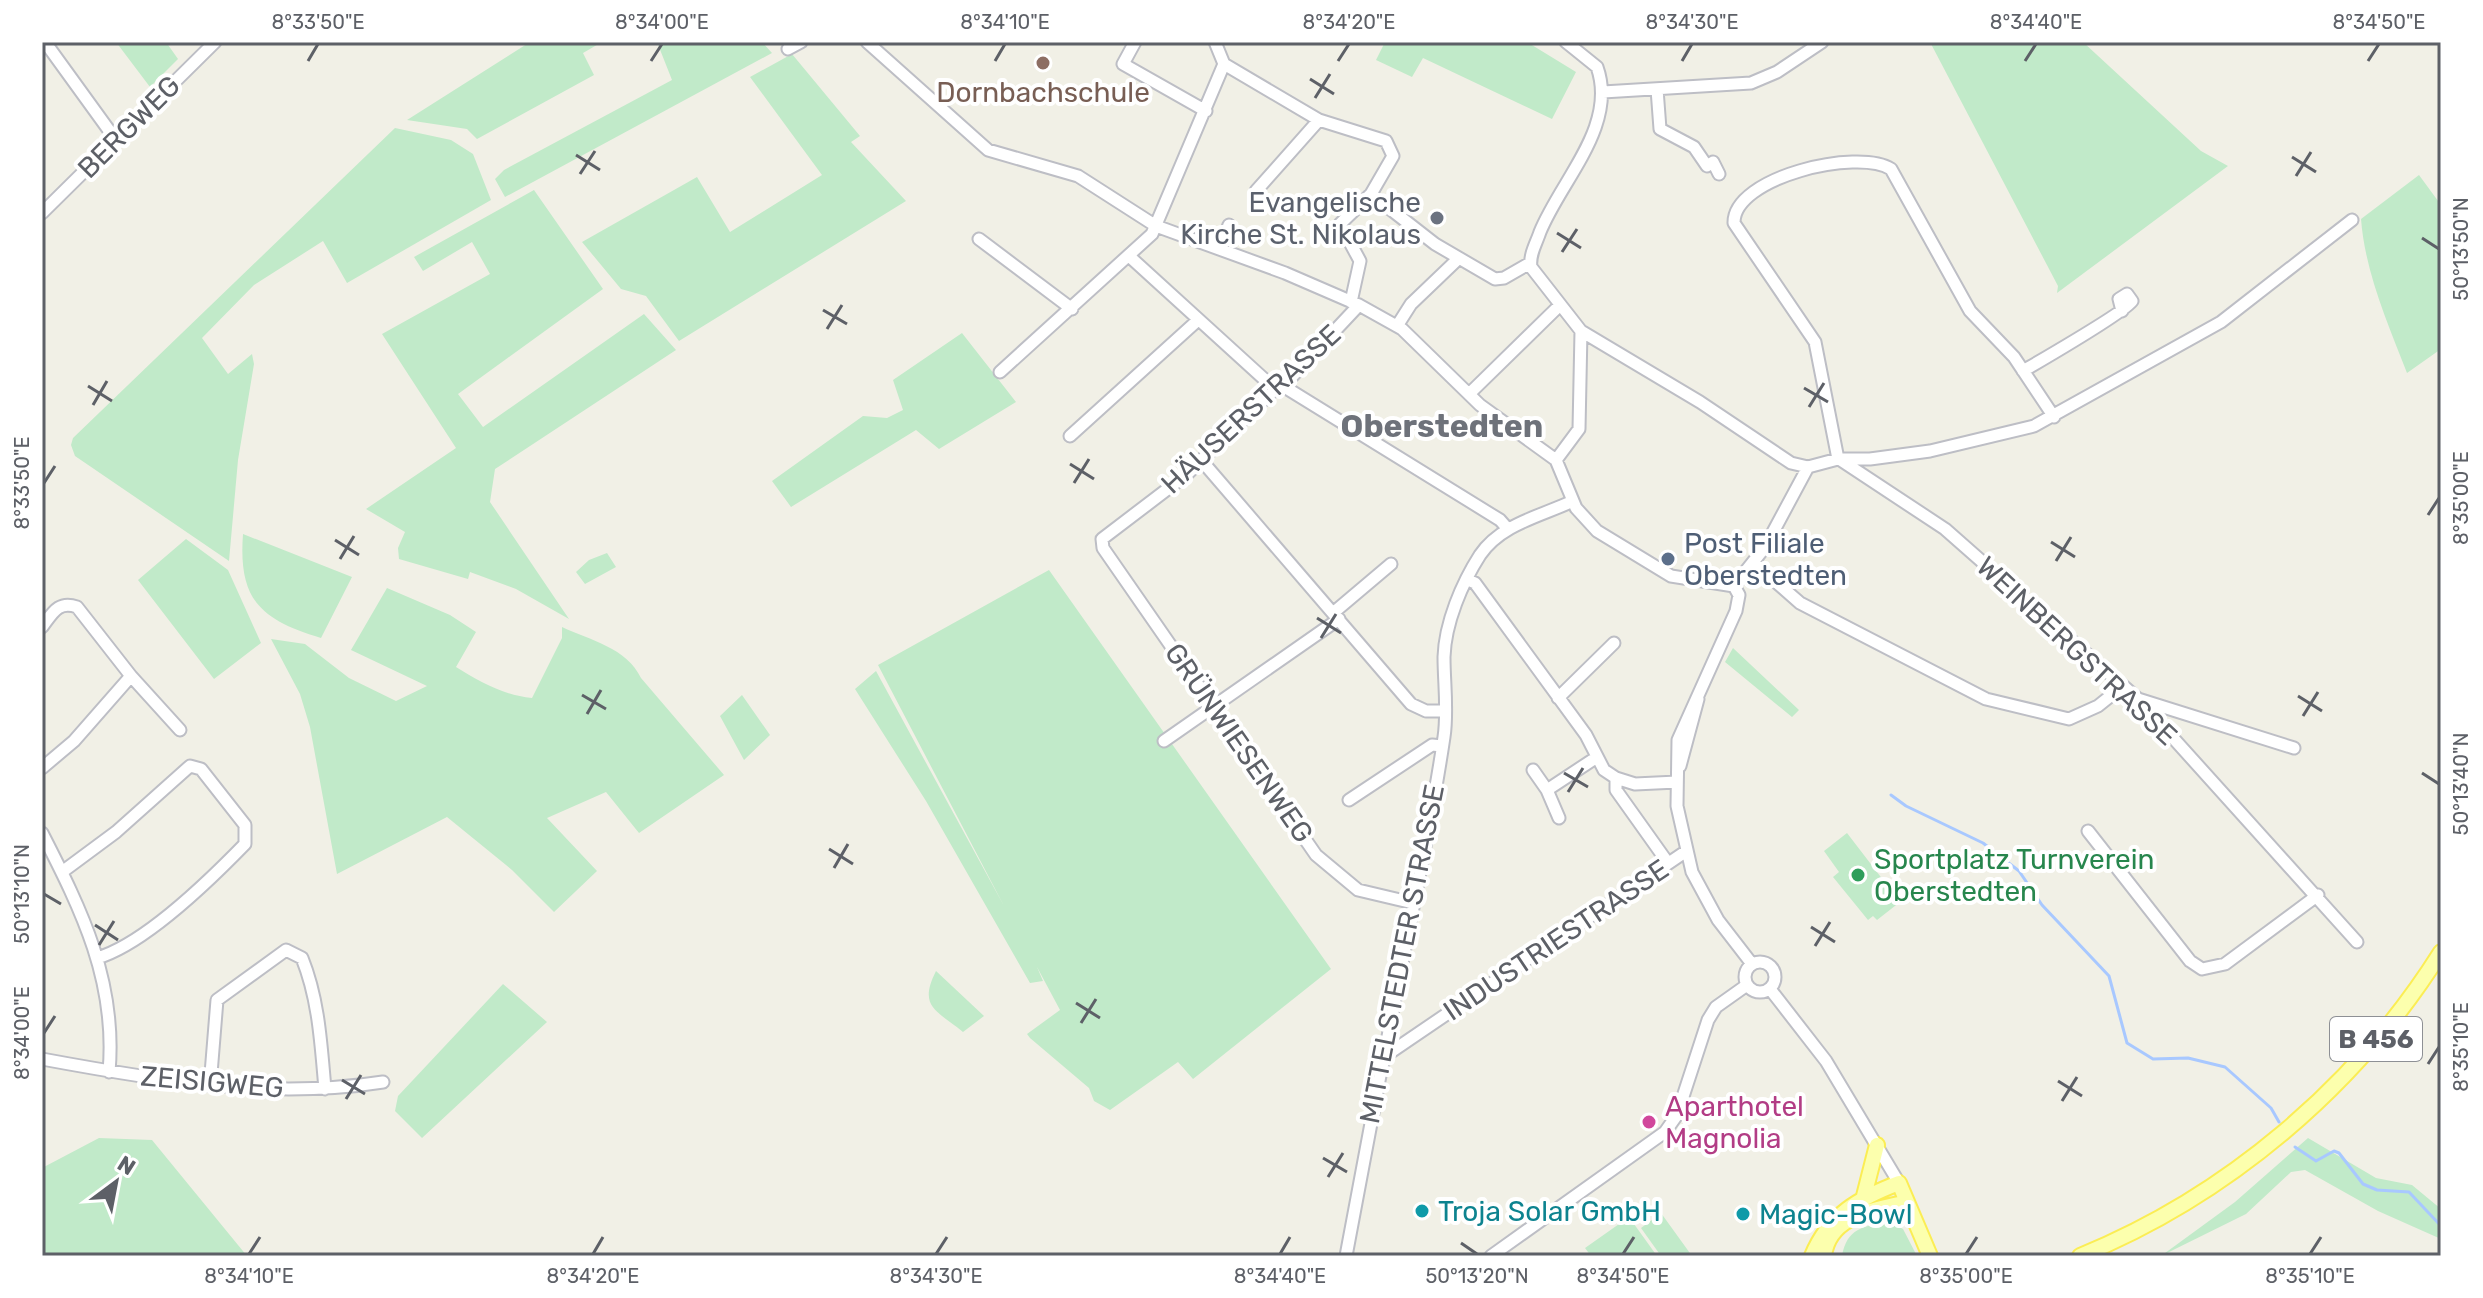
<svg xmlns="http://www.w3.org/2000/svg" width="2483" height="1298" font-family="Rubik,sans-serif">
  <rect width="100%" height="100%" fill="#f1f0e6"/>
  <!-- green -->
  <path fill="#c1eac9" d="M116,42H166L178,59L150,87Z
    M530,42H602L583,53L594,75L477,139L467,129L407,120Z
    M657,42H762L772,53L505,197L495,179L504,170L672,80Z
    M1385,42H1527L1576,72L1552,119L1423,58L1412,77L1376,60Z
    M1930,42H2083L2201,151L2228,166L2057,293L2058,286Z
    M792,54L860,136L851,142L906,201L679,341L646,296L621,289L582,242L697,177L730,232L822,175L750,77Z
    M395,128L451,140L473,154L491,200L347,283L323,241L254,285L202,338L228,374L252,354L254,364L238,460L229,561L75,456L71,445L73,438Z
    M2419,175L2441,205V349L2407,373C2388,324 2365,272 2361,219Z
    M534,190L603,289L458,394L483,427L644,314L676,350L495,469L490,502L569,619L516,589L470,572L468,579L399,559L398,548L405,532L366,509L456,448L382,334L490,274L472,242L423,271L414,257Z
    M962,333L1016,402L939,449L916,430L791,507L772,481L863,416L887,418L903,410L893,380Z
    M243,534L352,577L321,638C261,620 238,600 243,534Z
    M186,539L228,570L261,643L214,679L138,580Z
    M607,553L616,567L585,584L576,572L589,560Z
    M1049,570L1331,969L1193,1079L1178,1062L1110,1110L1094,1101L1089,1088L1030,1038L1027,1034L1060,1010L1037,967L1043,981L1030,983L926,801L855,689L876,671L1004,906L878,665Z
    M387,588L450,615L476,632L456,667C480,682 503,695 532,698L562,638V627C590,640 627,648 641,678L724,775L639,833L606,792L547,818L597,871L554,912L512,870L447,817L337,874L310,727L300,694L271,639L305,644L349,678L396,701L427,686L351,650Z
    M1733,648L1799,710L1792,717L1725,662Z
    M742,695L770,735L744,760L720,716Z
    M1847,833L1900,902L1877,920L1873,916L1868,920L1833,877L1839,872L1824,851Z
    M936,971L984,1016L963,1032C936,1010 918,1007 936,971Z
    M503,984L547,1022L422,1138L395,1111L398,1096Z
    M99,1138L152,1140L247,1256H42V1168Z
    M2308,1138L2376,1178L2412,1185L2441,1209V1239L2378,1211L2305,1170L2291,1172L2246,1214L2161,1256L2235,1202Z
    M1661,1213L1692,1256H1661L1641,1228Z
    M1629,1217L1657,1256H1591L1585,1248Z
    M1888,1221L1903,1229L1917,1256H1842C1847,1228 1863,1227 1888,1221Z"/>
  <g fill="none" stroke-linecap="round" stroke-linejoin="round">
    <!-- stream -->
    <path stroke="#a8c8ff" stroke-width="3" d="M1891,795L1906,806L1983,843L2019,871L2042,905L2109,976L2127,1043L2153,1059L2188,1058L2225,1067L2271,1108L2279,1122
      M2295,1147L2316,1161L2334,1151L2339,1153L2363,1184L2377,1190L2409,1192L2441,1226"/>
    <!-- minor casing -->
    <g stroke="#bdbec5" stroke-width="15">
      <path id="minor" d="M45,42L116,140
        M867,42L988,150L1078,176L1156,226L1285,273L1359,305L1402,329L1480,405L1556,460L1576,508L1597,531L1671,576L1734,586
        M1135,42L1123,64L1206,111
        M1215,42L1224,64
        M1566,42L1597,67C1618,126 1561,180 1540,232C1536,244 1529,255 1531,267L1581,331L1700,402L1791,463L1808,467
        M788,49L801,42
        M1657,89L1660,129L1694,147L1707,166L1713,162L1719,174
        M1603,92L1751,83L1777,72L1822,42
        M1256,191L1319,120
        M42,213L215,42
        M979,239L1072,309
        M1220,249L1229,225
        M1130,257L1275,389
        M1351,302L1360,261L1340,224L1371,194
        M1359,305L1283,386L1275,389L1186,475L1102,539L1103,548L1316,855L1358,890L1413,903
        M1397,326L1411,304L1458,259
        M2023,371C2040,361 2127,311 2132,301L2127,294L2119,299L2122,311
        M1000,372L1152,234L1224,64L1319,120L1386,141L1393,156L1371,194L1435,244L1495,279L1504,278L1530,263
        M1283,386L1500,520L1507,528
        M1469,394L1559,306
        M1070,436L1197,321
        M1838,459L1815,342L1734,223C1733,177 1858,148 1891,169L1970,311L2014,357L2054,417
        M1839,459L1945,529L2138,699L2357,942
        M1556,460L1579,429L1581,331
        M1202,461L1411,704L1426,711H1444
        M1753,562L1800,603L1986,699L2069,719L2098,706L2123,686
        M1468,580L1475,583L1586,735L1604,770L1616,778V790L1668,863
        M1734,586L1765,547L1808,467L1838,459H1870L1930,451L2034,426L2221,322L2352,220
        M1734,586L1739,595L1736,611L1678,740L1677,806L1692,872L1718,920L1752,964
        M1333,613L1391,564
        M42,627C52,614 58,600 77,607L131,676L74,741L42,768
        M131,676L180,730
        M1558,698L1614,643
        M2138,699L2294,748
        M1164,741L1339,619
        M1680,766L1698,699
        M1533,770L1547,790L1597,757
        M1616,778L1635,784L1677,782
        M1547,790L1559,818
        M1349,800L1432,745L1442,746
        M2088,831L2190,961L2202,969L2225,964L2318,895
        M42,833C82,911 117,982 109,1072
        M62,872L116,832L190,766L201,769L245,825V844C210,880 145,944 97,958
        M1745 977a15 15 0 1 1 30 0a15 15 0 1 1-30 0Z
        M1770,989L1826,1061L1899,1183
        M1388,1054L1685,852
        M42,1059C155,1080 268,1100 383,1082
        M210,1086L217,1000L286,950L302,958C319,1000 321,1045 325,1089
        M1346,1256L1382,1065L1388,1054L1387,1042C1405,941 1429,839 1444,737C1448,711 1444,683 1444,657C1445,623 1462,583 1480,555C1501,524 1541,516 1573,501
        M1491,1256L1665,1132L1677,1115L1708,1020L1716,1007L1747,985"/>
    </g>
    <!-- major casing -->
    <g stroke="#fbed54" stroke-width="18">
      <path id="major" d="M1864,1196L1877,1145
        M1812,1256C1829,1215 1859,1198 1899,1183L1930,1256
        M1824,1256C1829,1215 1875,1210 1907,1202
        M2080,1256C2227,1196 2356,1087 2441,952"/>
    </g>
    <!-- minor -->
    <use href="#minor" stroke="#fff" stroke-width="11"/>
    <!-- major -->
    <use href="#major" stroke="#fcffad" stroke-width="14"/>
  </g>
  <!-- ticks -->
  <path fill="none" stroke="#5d6067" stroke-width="3" d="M308,61L318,44M651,61L662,44M995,61L1005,44M1338,61L1349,44M1682,61L1692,44M2025,61L2036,44M2368,61L2379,44M1310,79L1334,94M1315,98L1330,74M576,155L600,170M2292,157L2316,172M580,174L595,151M2296,176L2311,152M1557,233L1581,248M2422,238L2439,249M1562,252L1577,229M823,310L847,324M827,329L842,305M88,386L112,401M1804,388L1828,402M93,405L107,381M1809,407L1824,383M1070,464L1094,479M44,483L55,466M1074,483L1089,459M2428,515L2439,498M335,540L359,555M2051,542L2075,557M340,559L354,536M2056,561L2071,537M1317,618L1341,633M1321,638L1336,614M582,695L606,709M2298,696L2322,711M587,714L601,690M2303,716L2318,692M1564,773L1588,787M2422,773L2439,784M1568,792L1583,768M829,849L853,864M834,868L848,844M44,894L61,904M95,925L118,940M1811,927L1835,942M99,945L114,921M1815,946L1830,922M1076,1003L1100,1018M1081,1023L1096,999M44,1033L55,1016M2428,1064L2439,1047M342,1080L365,1094M2058,1081L2082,1096M346,1099L361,1075M2062,1101L2077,1077M1323,1158L1347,1172M1328,1177L1343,1153M1461,1243L1477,1254M249,1254L260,1237M593,1254L603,1237M936,1254L947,1237M1280,1254L1290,1237M1623,1254L1634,1237M1966,1254L1977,1237M2310,1254L2321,1237"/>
  <!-- markers -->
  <circle fill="#8d6e63" stroke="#fff" stroke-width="3" cx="1043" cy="63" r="8"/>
  <circle fill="#6b7280" stroke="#fff" stroke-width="3" cx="1437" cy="218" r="8"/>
  <circle fill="#5c6f8a" stroke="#fff" stroke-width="3" cx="1668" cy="559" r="8"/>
  <circle fill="#2e9e5b" stroke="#fff" stroke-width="3" cx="1858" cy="875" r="8"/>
  <circle fill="#d1479c" stroke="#fff" stroke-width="3" cx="1649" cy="1122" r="8"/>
  <g fill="#0f9aa8" stroke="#fff" stroke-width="3">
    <circle cx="1422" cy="1211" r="8"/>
    <circle cx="1743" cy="1214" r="8"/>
  </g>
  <g text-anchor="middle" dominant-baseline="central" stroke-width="8" stroke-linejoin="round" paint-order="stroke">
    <!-- shield labels -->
    <rect fill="#fff" stroke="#8e9095" stroke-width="2" x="2330" y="1017" width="92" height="44" rx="6"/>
    <g font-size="26" font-weight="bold" fill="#5d6067">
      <text x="2376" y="1039">B 456</text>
    </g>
    <!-- education labels -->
    <g font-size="28" fill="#785e54" stroke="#fff">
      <text x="1043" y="92">Dornbachschule</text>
    </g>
    <!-- street labels -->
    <g font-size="28" fill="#5d6067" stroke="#fff">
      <text transform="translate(129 127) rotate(-45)">BERGWEG</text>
      <text transform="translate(1251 409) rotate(-43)">HÄUSERSTRASSE</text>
      <text transform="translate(2077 651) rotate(43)">WEINBERGSTRASSE</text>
      <text transform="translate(1239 743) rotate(55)">GRÜNWIESENWEG</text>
      <text transform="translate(1556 940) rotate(-34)">INDUSTRIESTRASSE</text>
      <text transform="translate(1402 954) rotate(-79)">MITTELSTEDTER STRASSE</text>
      <text transform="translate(212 1082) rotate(5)">ZEISIGWEG</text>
    </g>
    <!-- worship labels -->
    <g font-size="28" fill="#5b616d" stroke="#fff" text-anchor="end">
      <text x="1421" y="202">Evangelische<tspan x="1421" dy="32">Kirche St. Nikolaus</tspan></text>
    </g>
    <!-- service labels -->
    <g font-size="28" fill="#4e5e75" stroke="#fff" text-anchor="start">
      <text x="1684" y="543">Post Filiale<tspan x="1684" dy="32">Oberstedten</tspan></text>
    </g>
    <!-- leisure labels -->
    <g font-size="28" fill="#27864d" stroke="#fff" text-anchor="start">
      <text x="1874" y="859">Sportplatz Turnverein<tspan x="1874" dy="32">Oberstedten</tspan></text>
    </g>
    <!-- hotel labels -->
    <g font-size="28" fill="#b23c85" stroke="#fff" text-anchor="start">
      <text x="1665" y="1106">Aparthotel<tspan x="1665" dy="32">Magnolia</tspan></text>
    </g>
    <!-- culture labels -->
    <g font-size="28" fill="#0d838f" stroke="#fff" text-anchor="start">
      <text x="1438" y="1211">Troja Solar GmbH</text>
      <text x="1759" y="1214">Magic-Bowl</text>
    </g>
    <!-- quarter labels -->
    <g font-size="32" font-weight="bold" fill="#6e727a" stroke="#fff">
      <text x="1442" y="426">Oberstedten</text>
    </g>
  </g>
  <!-- border -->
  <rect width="2483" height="1298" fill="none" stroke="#ffffff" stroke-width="88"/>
  <!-- north arrow -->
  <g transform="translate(116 1182) rotate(32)" stroke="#ffffff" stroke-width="6" paint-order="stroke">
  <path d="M0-6L14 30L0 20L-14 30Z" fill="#5d6067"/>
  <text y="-12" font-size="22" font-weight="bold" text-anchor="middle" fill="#5d6067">N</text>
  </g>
  <rect x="44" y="44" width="2395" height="1210" fill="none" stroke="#5d6067" stroke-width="3"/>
  <g font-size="20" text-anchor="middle" fill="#5d6067">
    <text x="318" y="29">8°33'50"E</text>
    <text x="662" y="29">8°34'00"E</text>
    <text x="1005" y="29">8°34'10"E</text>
    <text x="1349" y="29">8°34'20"E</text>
    <text x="1692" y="29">8°34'30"E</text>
    <text x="2036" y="29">8°34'40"E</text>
    <text x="2379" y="29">8°34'50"E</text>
    <text transform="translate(2461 249) rotate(-90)" y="7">50°13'50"N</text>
    <text transform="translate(22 483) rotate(-90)" y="7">8°33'50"E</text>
    <text transform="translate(2461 498) rotate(-90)" y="7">8°35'00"E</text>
    <text transform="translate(2461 784) rotate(-90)" y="7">50°13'40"N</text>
    <text transform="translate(22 894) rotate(-90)" y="7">50°13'10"N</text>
    <text transform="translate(22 1033) rotate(-90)" y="7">8°34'00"E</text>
    <text transform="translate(2461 1047) rotate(-90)" y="7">8°35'10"E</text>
    <text x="249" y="1283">8°34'10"E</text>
    <text x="593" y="1283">8°34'20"E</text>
    <text x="936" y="1283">8°34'30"E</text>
    <text x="1280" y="1283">8°34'40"E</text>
    <text x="1477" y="1283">50°13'20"N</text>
    <text x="1623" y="1283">8°34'50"E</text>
    <text x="1966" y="1283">8°35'00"E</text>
    <text x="2310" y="1283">8°35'10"E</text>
  </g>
</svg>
